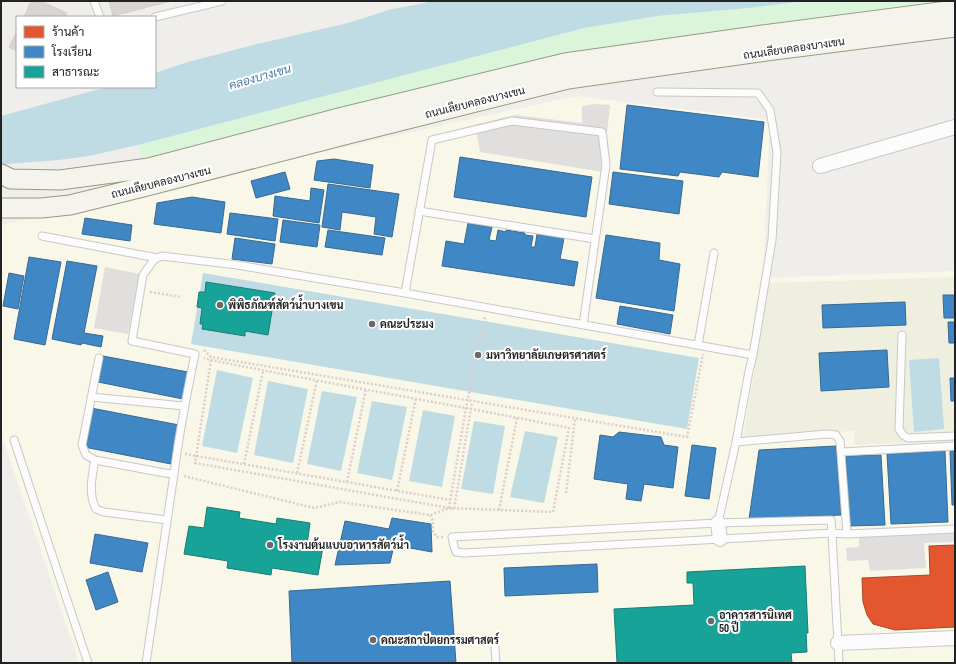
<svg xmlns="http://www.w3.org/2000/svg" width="956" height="664" font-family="'Archivo Narrow',Sarabun,sans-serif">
  <rect width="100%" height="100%" fill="#f0eeeb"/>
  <!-- education -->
  <path fill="#f8f7e8" d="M576,96L770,120L763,278L955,271V663H79L1,433V225L403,134Z"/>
  <!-- farmland -->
  <path fill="#efefdf" d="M955,277V441L855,445L854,431L743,437L769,283Z"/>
  <!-- park -->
  <path fill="#daf5da" d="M805,1H941L662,41L143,164L138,145L584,28L657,16L748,8Z"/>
  <!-- parking -->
  <path fill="#e0dfde" d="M595,104L610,105L607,133L610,159L609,173L480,152L475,125L515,115L582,123V106Z
    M105,267L140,274L128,334L94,328Z
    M955,533V542L924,543L926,568L870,571L868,560L847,561L846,548L859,547V537Z"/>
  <!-- water -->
  <path fill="#bfdbe3" d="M428,1H805L748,8L657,16L584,28L138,145L89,156L59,160L7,164L1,168V116L107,87H155V73L188,62L253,45L348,23L392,9L425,3Z
    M203,273L699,358L687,429L191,344Z
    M939,358L944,429L914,432L909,360Z
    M217,370L253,378L237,453L202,446Z
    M268,381L308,389L293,463L254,455Z
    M322,391L357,397L341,471L307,464Z
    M372,401L407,407L392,480L357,473Z
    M423,410L455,416L442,487L409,481Z
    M474,421L505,426L493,494L461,489Z
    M525,431L558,437L544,503L510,497Z"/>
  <!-- shops -->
  <path fill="#e4572e" stroke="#aa472a" d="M955,545V627L895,630L873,624L867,615L863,602L862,578L930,575L929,546Z"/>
  <!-- schools -->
  <path fill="#3f88c5" stroke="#366994" d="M627,105L764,122L758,177L722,172L719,177L680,172L678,176L620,169Z
    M460,157L592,177L586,217L454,197Z
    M334,159L373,165L370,188L314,180L317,161Z
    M285,172L290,189L256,198L251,181Z
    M613,172L683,181L679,214L609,204Z
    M328,184L399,194L392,237L374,234L376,217L342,212L340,230L322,227Z
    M311,188L324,190L319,223L273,216L275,196L310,201Z
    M192,197L225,202L221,233L154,224L157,203Z
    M230,213L278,219L275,241L227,234Z
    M85,218L132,225L130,241L82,234Z
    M283,220L320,225L317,247L280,242Z
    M468,223L492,227L489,240L496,241L498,230L506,232V230L525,233V235L533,236L531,247H535L537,234L564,238L560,259L578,262L574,286L442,266L446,241L464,244Z
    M328,230L385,238L382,255L325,247Z
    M606,235L660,243L659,260L680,264L674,311L596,298Z
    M235,238L275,244L272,264L232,259Z
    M29,257L61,262L45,345L14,339Z
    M67,261L97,266L84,333L103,336L101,347L82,343L81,345L52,339Z
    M9,273L24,276L18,309L3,306Z
    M943,295H955V318H944Z
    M905,302L906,325L823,328L822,305Z
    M620,306L673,315L670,334L617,324Z
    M948,322H955V343H949Z
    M887,350L889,387L821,391L819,353Z
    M103,356L188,372L183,399L98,382Z
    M950,378H955V401H951Z
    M91,408L179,425L171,464L84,447Z
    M619,432L661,437L664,445L678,447L673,488L644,484L641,501L626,499L628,484L594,479L600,435L613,437Z
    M692,445L716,448L709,499L685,496Z
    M836,446L841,515L749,519L759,450Z
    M945,451L948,522L891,524L887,454Z
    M950,451H955V505H952Z
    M881,455L885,525L849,526L846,456Z
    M392,518L431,524L432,552L394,545L390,563L335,565L345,521L389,529Z
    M95,534L148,543L142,572L90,563Z
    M597,564L598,592L505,596L504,568Z
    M108,572L118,602L96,610L86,580Z
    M450,581L456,663H292L289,591Z"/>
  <!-- public -->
  <path fill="#17a398" stroke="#1a7c75" d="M206,282L275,293L268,335L245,331V336L202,329L203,324H200L202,308L197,307L199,292H205Z
    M207,507L240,512L239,518L276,524L277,518L310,523L307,545L323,547L318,575L272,568L271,575L227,568L228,561L184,554L189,526L204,528Z
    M805,566L808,633H806L807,652L791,653L792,663H617L614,609L694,605L693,583H687V572Z"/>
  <!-- building -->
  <path fill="#d7d4d2" stroke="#d3d0cc" d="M31,1H40L67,13L65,17H24Z
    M109,1H171L113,16Z
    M17,31V51L9,47Z"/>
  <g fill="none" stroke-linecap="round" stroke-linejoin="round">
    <!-- service casing -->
    <g stroke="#c9c8c7" stroke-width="9">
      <path id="service" d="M94,1L100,17
        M155,17L222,1
        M657,92L758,93L770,110L777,152L772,240L753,355L749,371L736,442L718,523
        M419,211L595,239
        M42,236L157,258
        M405,293L432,140L512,121L602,132L606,165L583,325
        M902,335L899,429L903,435L908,438L955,436
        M698,345L714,253
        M99,358L82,445L86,455L95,460L165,473L174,474
        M91,397L184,406
        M14,440L88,663
        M736,442L827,434L836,435L840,441L847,534
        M841,452L955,446
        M95,460C92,476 88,494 96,509L104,512L167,520
        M831,520L832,533L464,553L456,552L454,546L452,537L718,523Z
        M495,648L496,663
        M146,663L174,474C179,433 187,393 195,354L132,341L143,275L153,261L157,258L162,256L237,265L405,293L753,355
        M839,663L832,533L847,534L955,529"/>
    </g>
    <!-- minor casing -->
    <g stroke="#c9c8c7" stroke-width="16">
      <path id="minor" d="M820,166L955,127
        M718,523L720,539
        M838,643L955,638"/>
    </g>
    <!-- secondary casing -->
    <g stroke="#999a82" stroke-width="21">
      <path id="secondary" d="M1,174L11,179L60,180L149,168L343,117L565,63L763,35L955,10
        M1,208H41L70,205L147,186L348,134L568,79L766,51L955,27"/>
    </g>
    <!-- path -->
    <path stroke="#dccecd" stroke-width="2.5" stroke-dasharray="2 2" stroke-linecap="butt" d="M150,292L181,297
      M204,350L211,357L687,437L703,354
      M211,360L195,463L449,508L454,509L472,402
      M185,454L450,500
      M244,464L263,371
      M297,473L317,380
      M184,476L314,508L340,502L430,515L449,508L553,512L569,428C450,404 330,384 211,360L204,358
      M347,482L366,389
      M397,491L416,398
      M566,493L575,419
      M449,508L466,408L485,316
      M499,510L517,418
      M430,515L433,521V532L437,537H444"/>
    <!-- service -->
    <use href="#service" stroke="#fdfcfc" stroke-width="7"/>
    <!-- minor -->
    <use href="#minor" stroke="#fdfcfc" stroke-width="14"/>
    <!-- secondary -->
    <use href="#secondary" stroke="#f4f4ed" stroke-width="19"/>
  </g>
  <!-- markers -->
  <g fill="#6a6968" stroke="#fff" stroke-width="1.5">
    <circle cx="220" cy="305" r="4"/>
    <circle cx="372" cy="324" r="4"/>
    <circle cx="478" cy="355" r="4"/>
    <circle cx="270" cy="545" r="4"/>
    <circle cx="711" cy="621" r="4"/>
    <circle cx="373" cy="640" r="4"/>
  </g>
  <g text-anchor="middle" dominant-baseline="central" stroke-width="4" stroke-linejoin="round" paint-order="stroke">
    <!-- street labels -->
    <g font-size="11" fill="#222" stroke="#fff">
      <text transform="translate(794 48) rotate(-8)">ถนนเลียบคลองบางเขน</text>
      <text transform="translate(475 102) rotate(-14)">ถนนเลียบคลองบางเขน</text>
      <text transform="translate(161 182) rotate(-14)">ถนนเลียบคลองบางเขน</text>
    </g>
    <!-- poi labels -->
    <g font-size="11" font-weight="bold" fill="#222" stroke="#fff" text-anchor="start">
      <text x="228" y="305">พิพิธภัณฑ์สัตว์น้ำบางเขน</text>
      <text x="380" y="324">คณะประมง</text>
      <text x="486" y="355">มหาวิทยาลัยเกษตรศาสตร์</text>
      <text x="278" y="545">โรงงานต้นแบบอาหารสัตว์น้ำ</text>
      <text x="719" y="615">อาคารสารนิเทศ<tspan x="719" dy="13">50 ปี</tspan></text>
      <text x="381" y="640">คณะสถาปัตยกรรมศาสตร์</text>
    </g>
    <!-- water labels -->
    <g font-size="12" font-style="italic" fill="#4a7aab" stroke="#fff">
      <text transform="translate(260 77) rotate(-16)">คลองบางเขน</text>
    </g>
  </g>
  <!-- border -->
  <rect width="956" height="664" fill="none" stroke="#222222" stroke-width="4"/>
  <!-- legend -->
  <rect x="16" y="16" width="140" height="72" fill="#ffffff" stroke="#a7a7a7"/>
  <rect x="24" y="26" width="20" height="12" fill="#e4572e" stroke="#a7a7a7"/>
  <text x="52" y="36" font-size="12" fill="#222222">ร้านค้า</text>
  <rect x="24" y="46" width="20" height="12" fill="#3f88c5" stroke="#a7a7a7"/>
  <text x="52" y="56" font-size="12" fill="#222222">โรงเรียน</text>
  <rect x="24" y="66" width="20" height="12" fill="#17a398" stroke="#a7a7a7"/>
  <text x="52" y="76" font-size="12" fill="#222222">สาธารณะ</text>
</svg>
